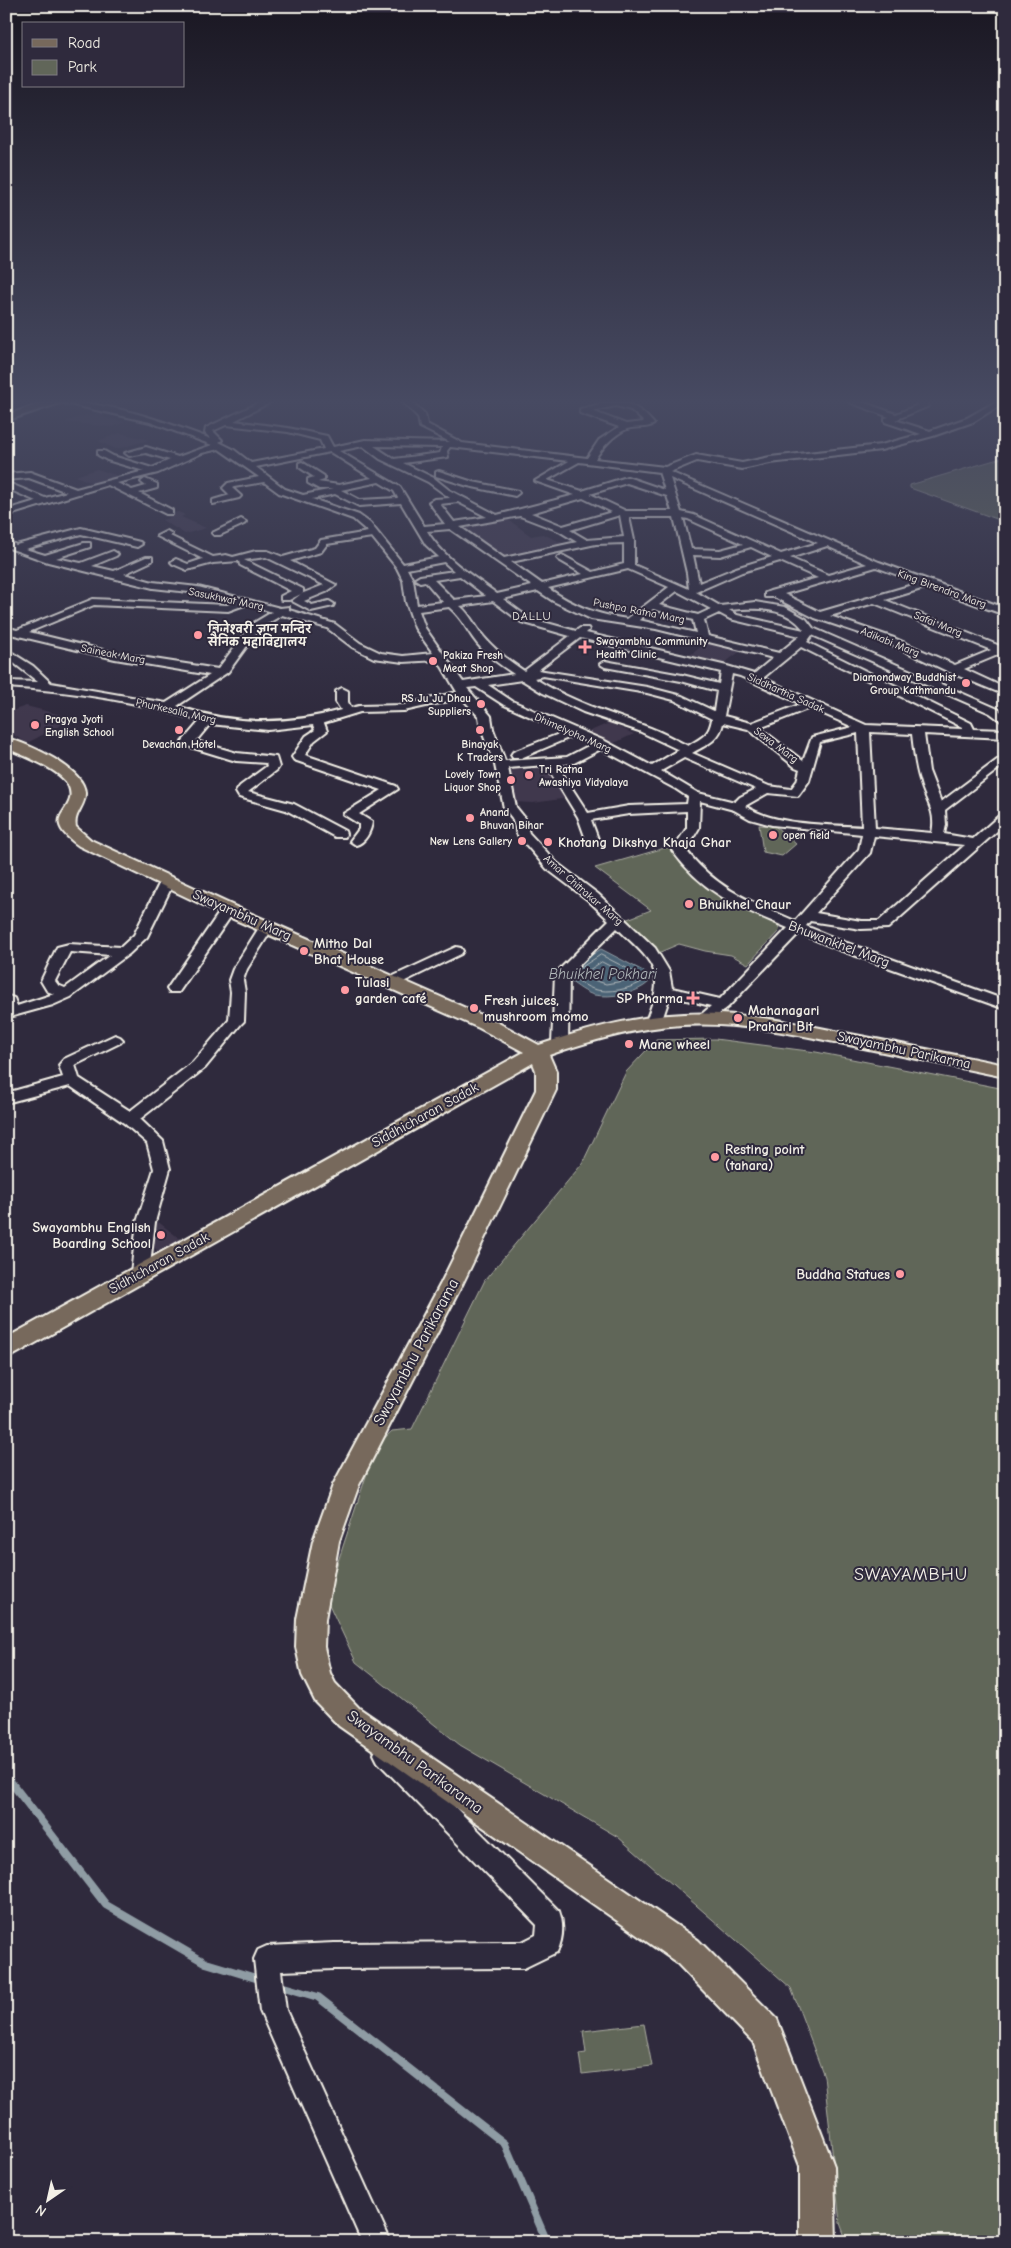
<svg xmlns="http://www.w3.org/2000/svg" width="1011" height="2248" font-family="'Comic Neue','Playpen Sans Deva',sans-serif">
  <rect width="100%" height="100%" fill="#2f2a3d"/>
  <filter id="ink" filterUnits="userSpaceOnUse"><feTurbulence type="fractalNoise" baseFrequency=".02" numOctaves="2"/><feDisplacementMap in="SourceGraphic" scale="10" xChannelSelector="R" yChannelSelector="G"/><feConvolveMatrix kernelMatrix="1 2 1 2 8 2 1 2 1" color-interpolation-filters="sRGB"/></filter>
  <g filter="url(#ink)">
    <!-- built -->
    <path fill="#41384e" d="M102,410L111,412L102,417L125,422L113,427L65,422L85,415L90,416Z
      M120,433L145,439L149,440L116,449L98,441Z
      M97,469L121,477L94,484L76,476Z
      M178,512L185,515L181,517L206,528L185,534L162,520L170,518L164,515Z
      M506,518L531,536L543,534L569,546L510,558L501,556L463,528Z
      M708,642L742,650L723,664L690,655Z
      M26,706L65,716L69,721L27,743L9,732L6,728V713Z
      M609,723L634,734L612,744L586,733Z
      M545,763L568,798L533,803L514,802L504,766Z
      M157,1221L184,1242L163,1255L147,1242L148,1228Z"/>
    <!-- green -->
    <path fill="#616659" stroke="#aaaca0" d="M1005,457V522L910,488V485Z
      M759,825L775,826L796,844L782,856L763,852Z
      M668,847C681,856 690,870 701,881C722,902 750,912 777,924L780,930L748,964L731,955L705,951L679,944L658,953L625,920L651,910L595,868Z
      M715,1039L816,1052L1005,1089V2242H847L840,2223L824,2076L791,1988L618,1837L460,1745L356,1662L326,1598L376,1446L392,1431L412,1429L485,1280L582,1164L626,1072L656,1040Z
      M644,2024L652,2066L582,2074L579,2054L586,2053L583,2031Z"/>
    <!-- water -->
    <path fill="#4c6376" stroke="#8f9ca4" d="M601,949L647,973L649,982C637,994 611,998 594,995C586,993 577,986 570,981V969Z"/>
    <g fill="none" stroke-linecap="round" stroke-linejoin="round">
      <!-- shore -->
      <path stroke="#b1b8ba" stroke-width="1" d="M601,955L642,976L643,981C631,989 608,994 593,989C587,987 581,983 576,979V971Z
        M602,962L629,976V980L606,984L584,977L585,973Z"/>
      <!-- stream -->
      <path stroke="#8f9ca4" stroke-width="8" d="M6,1780L10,1781L106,1905L206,1963L262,1980
        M277,1985L318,1997L505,2144L547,2242"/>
      <!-- minor casing -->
      <g stroke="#f4f1e8" stroke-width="4">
        <path id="minor" d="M60,402C112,402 163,421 211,439L205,433L206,428L260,402H271L234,421L288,428L327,436L333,447L365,440L450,442L420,427L418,417L403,402H412L425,414L427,424L462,443L587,458L599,440L619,427L580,413V409C614,401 630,395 654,424C647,429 636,426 627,429C613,435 603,447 595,459L665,467L696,455L742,463L770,457L881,445L921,434L885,422V418L889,417L849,402H862L896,414L918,405L916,402H926L928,405L927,407L895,420L930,431L967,418L995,402H1005L973,422L933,436L881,450L770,463L742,469L697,461L670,472L879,562L1005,608V615L928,587L885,600L1000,646L1005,645V652L964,669L1005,688V695L949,672L886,642L815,618L774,597H765V593L770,591L818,578L780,561L742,572L696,592L720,606L755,602L785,607L806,619L813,628L998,709L1005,715V724L990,713L812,635L807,642L971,723L974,729L1005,730V738L924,734L929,771L941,802L1005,754V764L945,810L946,825L944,834L973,839L1001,814L1005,813V824L888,928L861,929L810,921L806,926L847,943L1005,1000V1009L837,949L799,933L728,1007L709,1022H699L696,1019L711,1006L670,996L661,1023L658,1026H648L645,1023C667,971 655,964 617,928L569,975L568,1044L565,1047H555L552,1044L555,974L609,920L588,900L547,869L517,834L512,818L504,808L495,765L481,729L479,717L462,698L404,711L360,712L324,723L327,731L314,741L305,755L396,786L398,789L359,814L372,822C371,831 365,843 356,845L350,841L359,829V824L343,814L382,790L294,760L292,757L306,736L315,730L313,725L268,730L210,724L196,741L237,753L276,757L279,767L277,770L248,792L294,804L345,831L346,834L345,837H335L286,810L239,797L236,792L240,786L267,766L266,763L236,761L184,745L182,742L200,721C138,701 71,691 6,687V681L38,682L6,657V649L33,666L51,683L166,703L210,675L115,659L6,633V627L17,630L93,599L227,605L235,602L198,593L153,588L48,562L6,547V540L16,545L81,528L140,542L142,544L137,547L81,534L25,549L45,555L84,543H90V547L56,558L81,563L113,551L118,554L116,556L92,566L114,571L146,557H152V561L124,574L153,582L198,587L280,608L289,607V610L335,624L360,643L381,653L403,656L433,653L415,628L406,602L403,580L397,568L372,537L327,544L321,552L290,561L336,585L326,592L304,601L312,605L329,601L334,604L333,606L311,611L292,601L301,594L324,585L266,557L244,560L303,589V593L289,600H281V596L291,591L240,565L239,561L213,563L187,570L173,564L171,562L176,559L188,564L203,559L157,536L167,531L172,534L170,536L213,557L226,555L233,557L256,551H268L283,557L315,548L321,540L368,532L353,519L279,493L264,482L234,487L232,488L241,496L239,498L213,504V500L230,495L223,488L228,483L259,477L219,449L202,453L158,473L117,483L132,490L146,486L141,482L145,479L157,484V488L139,493L172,510V514H166L108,485L6,516V510L36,501L6,488V482L45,498L67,492L29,478L6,480V474L30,472L76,489L144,471L107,460L98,455V451H104L113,456L152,468L170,460L146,453L129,456L125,453L146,447L178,457L212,445L150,422ZM616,406L631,410L644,422L626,424L592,411ZM226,425L288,432L320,440L324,449L251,463L233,449L219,442L222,440L213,431ZM363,446L380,459L428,482L450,498L434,499L429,502L445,524L424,526L400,487L339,451ZM374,446L442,447L440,453L394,459ZM450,447L569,461L535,481L575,495L497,515L449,490L434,478L403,463L448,457L447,451ZM330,452L372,478L339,485L318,482L324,480V476L302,462L299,463V467L314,477L308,479V483L319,489H333L303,495L285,489L256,467ZM579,462L659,472L665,490L627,477L582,491L547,480ZM670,478L818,543L781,554L694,515L681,512ZM379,482L394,491L398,498L360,500L341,490ZM627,483L667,496L672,511H626L590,494ZM335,494L359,506L401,503L426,545L439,557L403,564L370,523L359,515L312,499ZM583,498L612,512L563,526L531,513ZM458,502L487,517L454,522L440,504ZM620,515L624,537L587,540L570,530ZM520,516L559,531L577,542L504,558L460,527ZM629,517H674L687,573L689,589L634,565V540ZM683,518L688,519L743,544L720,550L691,549ZM450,529L532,586L497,594C473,576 443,558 427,531ZM624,543V564L593,572L562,555L557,558L559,560L583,574L542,584L511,562L596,544ZM827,546L867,564L828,575L790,558ZM751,547L772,557L736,568L699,583L693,555L720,556ZM444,562L454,571L420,576L415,579L420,582L425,581L443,602L417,605L413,580L407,569ZM876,567L919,583L820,612L784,594ZM628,569L669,587L627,619C596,614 575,607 548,588ZM460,576L486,596L454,600L434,580ZM538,591L553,601L591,619L656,629L773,658L754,674L727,666L586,633L589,630L588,628H580L576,631L529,618L503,599ZM677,591L711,609L698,615L659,605ZM493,601L521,622L570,636L524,671C509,661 496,651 484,637C475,627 471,615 460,606ZM874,603L991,650L955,665L894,638L830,616ZM247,604L272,612L252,624L218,669L115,653L29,632L94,605L228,611ZM449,607C462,618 464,625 473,638C484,654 499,664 514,674L463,682L425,628L419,611ZM653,609L693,620L696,633L639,620ZM742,609C765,608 790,610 804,630L737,615L729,610ZM719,613L730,619L800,636L779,653L708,636L704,620ZM282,615L327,628L352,647L374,658L403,662L438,660L457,692L404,705L359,706L351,708L348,702V691L342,688L336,691V702L341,710C285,726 232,725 177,706L228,672L260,628ZM580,638L721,672L719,684L682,675L605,661L600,664L605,667L681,681L717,691L714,711L682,696L647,687L538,670ZM801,647L962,727V729L866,725L763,678ZM732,674L740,676L801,704L751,723L724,716ZM543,676L647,693L674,700L712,719C709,736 702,737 688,746C674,739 660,731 645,726C607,712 569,701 534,678ZM522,680L543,693L583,712L639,731L679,750L652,766L605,741L512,701L488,685ZM476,687L504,705L564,732L513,752L511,755L513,758H521L573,736L592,744L567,757L505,761L493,729L491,716L467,688ZM810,708L853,727L812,737L803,761L760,728ZM723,723L748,729L795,767L800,769L797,781L791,789L769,786L692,753C706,745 720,740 723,723ZM870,732L912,734C914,749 915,765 920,780C925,801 937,810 932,833L875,828ZM858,733L862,827C826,824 776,826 745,806L768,793L798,796L809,781L820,742ZM601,749L676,789L688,797L687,804L629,806L588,813L557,765L574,763ZM684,758L756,789L740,797L735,802L698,793L661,771ZM546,765L578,817L587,842H597L598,839L591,820L629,814L687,811V828L672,850C703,894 741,908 788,928L720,999L672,988L669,971L655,948L598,894L557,863L529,833L524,817L516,807L508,768ZM700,801L734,810L750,819L772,825L862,834L859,849L795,921C751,902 716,889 686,850L699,828ZM874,836L965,845L879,921H861L816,913L870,853Z
          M439,471L473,482L518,491L519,493L515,496L468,486L436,476V472Z
          M241,519L246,522L244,524L220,535H214L212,533Z
          M167,878L174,882L147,937L129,954L71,997L53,1005L6,1018V995L14,998L17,1006L54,994L47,991L41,981L57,947L69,944L121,947L134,935L160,882ZM70,952L110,955L65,988L58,985L55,981Z
          M228,906L235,910L181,989L179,992H169L167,989L223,907Z
          M267,922L274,926L247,969L243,980L245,992L244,1021L241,1024L205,1068L140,1119L163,1141L170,1169L155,1222L149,1273L146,1277L140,1279L134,1277L131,1273L137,1222L154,1169L147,1143L124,1123L70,1086L6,1103V1093L63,1077L59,1065L64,1059L115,1035L120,1037L123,1040L120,1043L75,1065L79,1078L130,1111L193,1062L229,1020L231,992L229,980L233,969L262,923Z
          M456,947L461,948L463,951L461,954L397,985H387L385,982L387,979Z
          M386,1743L394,1746L559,1911C564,1924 563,1939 557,1952L524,1968L334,1969L281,1971L286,2010L391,2242H362L260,2011L254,1959L258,1950L267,1946L334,1943L522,1942L536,1935L537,1925L378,1762L374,1754L378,1746Z"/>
      </g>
      <!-- major casing -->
      <g stroke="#f4f1e8" stroke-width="4">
        <path id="major" d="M46,402H63L6,421V415Z
          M6,738C27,743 86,769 85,794C85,807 73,814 76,827L91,840L234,906L493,1020L539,1045C586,1029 634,1016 684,1014C738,1011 792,1022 845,1033C898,1043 951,1054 1005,1065V1077C951,1066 898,1055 844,1044C791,1033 737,1022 682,1025C636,1028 592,1040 549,1055L556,1071V1090L463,1283L359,1485L339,1541L325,1619L324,1647L330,1673L335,1683L359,1708L698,1940L777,2019L834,2166L836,2242H800V2166L753,2042L676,1962L339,1726L315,1701L302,1675L296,1647L297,1619L313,1541L333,1485L441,1283L536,1090V1071L533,1063L14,1355L6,1357V1338L524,1052L479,1028L222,914L79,846C36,815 79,813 69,787C63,770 22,755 6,748Z"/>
      </g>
      <!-- minor -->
      <use href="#minor" fill="#2f2a3d" fill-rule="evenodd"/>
      <!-- major -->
      <use href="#major" fill="#77695c" fill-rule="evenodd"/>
    </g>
  </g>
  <!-- sky -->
  <linearGradient id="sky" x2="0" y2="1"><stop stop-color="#1a1722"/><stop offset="0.56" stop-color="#474a62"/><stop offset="1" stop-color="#474a62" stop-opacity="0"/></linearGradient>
  <rect width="1011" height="717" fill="url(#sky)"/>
  <!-- markers -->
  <g fill="#ff9aa2" stroke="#2f2a3d" stroke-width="2">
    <circle cx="198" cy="635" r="5"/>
    <path d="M582.5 639.5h5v5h5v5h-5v5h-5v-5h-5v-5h5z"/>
    <circle cx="433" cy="661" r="5"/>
    <circle cx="966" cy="683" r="5"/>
    <circle cx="481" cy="704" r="5"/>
    <circle cx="35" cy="725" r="5"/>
    <circle cx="179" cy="730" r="5"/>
    <circle cx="480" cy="730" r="5"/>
    <circle cx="529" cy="775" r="5"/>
    <circle cx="511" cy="780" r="5"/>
    <circle cx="470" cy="818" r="5"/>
    <circle cx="773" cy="835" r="5"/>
    <circle cx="522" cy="841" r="5"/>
    <circle cx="548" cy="842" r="5"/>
    <circle cx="689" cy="904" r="5"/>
    <circle cx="304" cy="951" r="5"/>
    <circle cx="345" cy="990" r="5"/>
    <path d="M690.5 990.5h5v5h5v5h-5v5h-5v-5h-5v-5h5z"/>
    <circle cx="474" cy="1008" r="5"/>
    <circle cx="738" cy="1018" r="5"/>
    <circle cx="629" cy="1044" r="5"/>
    <circle cx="715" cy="1157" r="5"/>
    <circle cx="161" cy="1235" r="5"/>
    <circle cx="900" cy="1274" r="5"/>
  </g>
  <g text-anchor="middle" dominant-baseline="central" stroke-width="4" stroke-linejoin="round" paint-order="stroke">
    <!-- far-street labels -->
    <g font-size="11" fill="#f4f1e8" stroke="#2f2a3d">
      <text transform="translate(942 589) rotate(20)">King Birendra Marg</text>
      <text transform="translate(226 599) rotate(12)">Sasukhwat Marg</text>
      <text transform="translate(639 611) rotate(11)">Pushpa Ratna Marg</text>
      <text transform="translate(938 624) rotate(22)">Safai Marg</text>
      <text transform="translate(890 642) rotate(22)">Adikabi Marg</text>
      <text transform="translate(113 654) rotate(11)">Saineak Marg</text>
      <text transform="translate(786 693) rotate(24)">Siddhartha Sadak</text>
      <text transform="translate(176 711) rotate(13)">Phurkesalla Marg</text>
      <text transform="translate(573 733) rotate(24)">Dhimelyoha Marg</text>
      <text transform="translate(776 745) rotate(37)">Sewa Marg</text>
      <text transform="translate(583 890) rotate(41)">Amar Chitrakar Marg</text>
    </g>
    <!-- far-poi labels -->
    <g font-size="11" font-weight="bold" fill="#f4f1e8" stroke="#2f2a3d" text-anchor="start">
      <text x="208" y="629">बिजेश्वरी ज्ञान मन्दिर<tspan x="208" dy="13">सैनिक महाविद्यालय</tspan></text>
      <text x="596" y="641">Swayambhu Community<tspan x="596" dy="13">Health Clinic</tspan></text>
      <text x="443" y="655">Pakiza Fresh<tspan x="443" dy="13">Meat Shop</tspan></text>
      <text x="956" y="677" text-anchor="end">Diamondway Buddhist<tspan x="956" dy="13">Group Kathmandu</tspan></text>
      <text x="471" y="698" text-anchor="end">RS Ju Ju Dhau<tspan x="471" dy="13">Suppliers</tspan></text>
      <text x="45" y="719">Pragya Jyoti<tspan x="45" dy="13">English School</tspan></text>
      <text x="179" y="744" text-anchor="middle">Devachan Hotel</text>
      <text x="480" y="744" text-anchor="middle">Binayak<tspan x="480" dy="13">K Traders</tspan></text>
      <text x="539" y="769">Tri Ratna<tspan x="539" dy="13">Awashiya Vidyalaya</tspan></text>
      <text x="501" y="774" text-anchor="end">Lovely Town<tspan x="501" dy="13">Liquor Shop</tspan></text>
      <text x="480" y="812">Anand<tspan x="480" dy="13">Bhuvan Bihar</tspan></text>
      <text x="783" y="835">open field</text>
      <text x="512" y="841" text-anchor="end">New Lens Gallery</text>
    </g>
    <!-- far-neighbourhood labels -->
    <g font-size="12" letter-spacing="1" fill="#f4f1e8" stroke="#2f2a3d">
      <text x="532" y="616">DALLU</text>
    </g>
    <!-- poi labels -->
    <g font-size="14" font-weight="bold" fill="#f4f1e8" stroke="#2f2a3d" text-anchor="start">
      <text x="558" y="842">Khotang Dikshya Khaja Ghar</text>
      <text x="699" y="904">Bhuikhel Chaur</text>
      <text x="314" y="943">Mitho Dal<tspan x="314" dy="16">Bhat House</tspan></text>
      <text x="355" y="982">Tulasi<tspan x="355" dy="16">garden café</tspan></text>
      <text x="683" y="998" text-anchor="end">SP Pharma</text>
      <text x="484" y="1000">Fresh juices,<tspan x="484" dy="16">mushroom momo</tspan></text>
      <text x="748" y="1010">Mahanagari<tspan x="748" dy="16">Prahari Bit</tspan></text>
      <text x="639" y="1044">Mane wheel</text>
      <text x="725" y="1149">Resting point<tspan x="725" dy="16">(tahara)</tspan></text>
      <text x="151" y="1227" text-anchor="end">Swayambhu English<tspan x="151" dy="16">Boarding School</tspan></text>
      <text x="890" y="1274" text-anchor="end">Buddha Statues</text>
    </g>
    <!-- street labels -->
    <g font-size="14" fill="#f4f1e8" stroke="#2f2a3d">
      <text transform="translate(242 915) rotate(24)">Swayambhu Marg</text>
      <text transform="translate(839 944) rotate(21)">Bhuwankhel Marg</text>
      <text transform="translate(904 1050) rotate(12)">Swayambhu Parikarma</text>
      <text transform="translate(425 1115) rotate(-29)">Siddhicharan Sadak</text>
      <text transform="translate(159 1263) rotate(-29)">Sidhicharan Sadak</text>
    </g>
    <!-- water labels -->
    <g font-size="15" font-style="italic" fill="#b1b8ba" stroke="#2f2a3d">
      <text x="603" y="974">Bhuikhel Pokhari</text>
    </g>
    <!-- near-street labels -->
    <g font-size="16" fill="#f4f1e8" stroke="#2f2a3d">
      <text transform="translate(416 1352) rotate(-62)">Swayambhu Parikarama</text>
      <text transform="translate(415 1762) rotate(36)">Swayambhu Parikarama</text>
    </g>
    <!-- near-neighbourhood labels -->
    <g font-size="18" letter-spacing="1" fill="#f4f1e8" stroke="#2f2a3d">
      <text x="911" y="1574">SWAYAMBHU</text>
    </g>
  </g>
  <!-- margin -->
  <rect width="1011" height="2248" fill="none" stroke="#2f2a3d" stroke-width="25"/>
  <rect x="12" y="12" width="986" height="2223" fill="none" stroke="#f4f1e8" stroke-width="2" filter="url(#ink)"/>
  <!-- legend -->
  <rect x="22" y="22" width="162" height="65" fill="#2f2a3d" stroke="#7e7a81"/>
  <rect x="32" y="39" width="25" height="8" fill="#77695c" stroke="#7e7a81"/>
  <text x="68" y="48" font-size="15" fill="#f4f1e8">Road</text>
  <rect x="32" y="60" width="25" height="15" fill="#616659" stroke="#7e7a81"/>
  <text x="68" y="72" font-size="15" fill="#f4f1e8">Park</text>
  <!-- north arrow -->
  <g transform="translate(48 2200) rotate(214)" stroke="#2f2a3d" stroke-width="4" paint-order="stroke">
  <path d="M0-4L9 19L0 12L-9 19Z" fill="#f4f1e8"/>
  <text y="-8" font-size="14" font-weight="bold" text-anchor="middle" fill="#f4f1e8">N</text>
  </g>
</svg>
